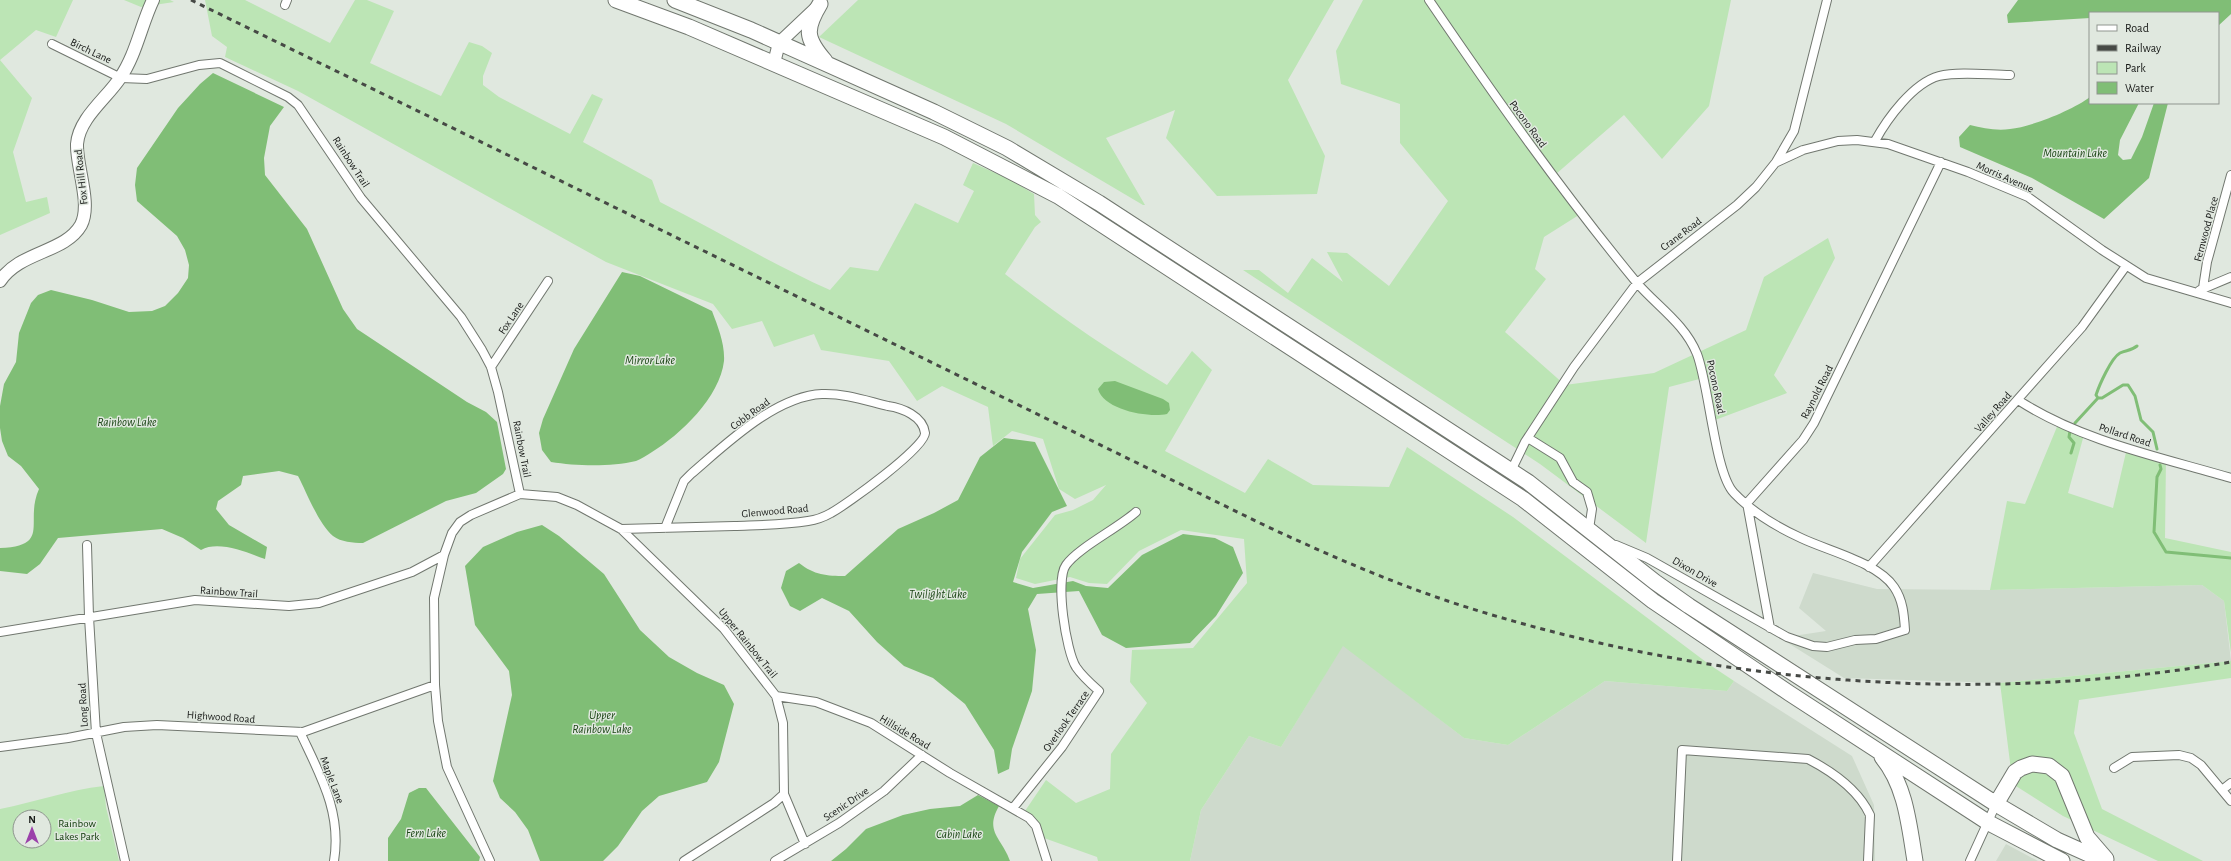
<svg xmlns="http://www.w3.org/2000/svg" width="2231" height="861" font-family="'Alegreya Sans',sans-serif">
  <rect width="100%" height="100%" fill="#e0e8df"/>
  <!-- built -->
  <path fill="#cedacc" d="M1813,573L1877,589L1990,590L2202,585L2224,601L2231,661L2000,683L1844,678L1780,638L1826,631L1799,608Z
    M1343,645L1464,738L1508,745L1605,681L1727,691L1734,681L1852,756L1874,805L1875,861H1190L1201,810L1249,736L1281,747Z
    M2006,844L2038,861H1996Z"/>
  <!-- green -->
  <path fill="#bce5b5" fill-rule="evenodd" d="M0,0H73L56,37L36,30L0,60L32,98L13,152L26,202L47,197L50,213L0,235Z
    M124,0H170L174,2L141,7Z
    M205,0H245L330,43L355,0H367L394,11L370,63L441,96L469,42L482,46L492,53L483,76V85L499,97L570,134L592,94L603,99L583,142L652,180L660,202C717,231 772,264 830,290L850,267L878,271L915,203L958,223L974,191L963,185L973,163L1009,179L1034,194L1035,215L1041,222L1035,227L1005,274C1057,315 1110,351 1167,385L1192,351L1212,370L1165,451L1245,493L1268,459L1313,485L1389,487L1407,447L1513,517L1710,665L1734,681L1727,691L1605,681L1508,745L1464,738L1343,646L1281,747L1249,736L1201,810L1190,861H1098L1097,857L1044,838L1025,811L1046,780L1076,803L1110,789L1111,754L1147,703L1130,682L1132,650L1193,648L1247,583L1244,539L1181,530L1139,551L1107,584L1089,583L1070,577L1035,584L1016,578L1020,559L1055,515L1073,510L1093,500L1106,485L1075,499L1059,489L1043,439L1012,431L993,446L988,407L942,386L917,401L889,361L821,350L814,334L774,347L762,321L732,329L713,304L606,262L298,91L225,57L227,47L212,36Z
    M858,0H1334L1288,80L1325,156L1317,194L1217,196L1166,138L1175,110L1106,138L1145,205H1143L1006,124L819,37Z
    M1363,0H1731L1709,106L1662,159L1624,115L1556,174L1582,213L1544,237L1535,269L1546,279L1505,332L1565,385L1654,373L1746,330L1764,277L1828,238L1835,258L1774,375L1787,393L1715,420L1707,377L1669,387L1646,543L1540,464L1243,270H1259L1288,293L1312,258L1343,282L1327,252L1347,253L1389,286L1448,201L1400,143V104L1341,84L1336,51Z
    M2059,422L2085,431L2068,493L2113,508L2127,448L2166,458L2165,538L2231,552V653L2224,601L2202,585L1990,590L2007,501L2025,504Z
    M2231,661V678L2079,700L2074,733L2102,809L2203,861H2158L2063,816L2008,781L2012,778L2000,683Z
    M104,786L106,807L119,861H0V809C35,802 68,790 104,786ZM20,817H44V841H20Z"/>
  <!-- water -->
  <path fill="#80be76" d="M2018,0H2231V14L2218,26V13H2090V18L2008,23L2007,15Z
    M213,73L284,107L270,126L264,158L265,175L307,229L343,309L357,329L467,402L486,412L497,422L506,469L503,474L476,493L446,501L363,543C353,543 341,542 333,536C318,523 307,493 298,476L279,471L243,476L241,485L218,501L216,509L229,525L267,547L265,559C248,553 219,540 201,550L183,538L162,529L58,538L40,564L27,574L0,571V548C52,546 24,522 39,489L21,466L8,456L2,441L0,428V406L4,384L16,362L19,333L31,303L38,295L51,290L92,300L129,312L152,311L165,306L178,293L188,278L189,265L185,250L177,236L137,201L135,185L137,168L178,108L200,84Z
    M2090,97V103H2139L2120,140L2118,155L2123,160L2131,159L2142,137L2154,103H2168L2149,178L2104,219L2032,178L1960,147L1959,137L1970,125C1983,128 1996,131 2010,129C2031,127 2073,110 2090,97Z
    M622,272L640,276L712,311C718,327 725,344 724,361C720,397 680,435 652,452C647,455 641,459 636,461C611,467 576,466 551,462L542,450L539,433L543,419L574,349Z
    M1115,381L1163,399L1169,403L1170,410L1167,414C1148,418 1104,410 1098,389L1104,382Z
    M1004,438L1035,442L1067,506L1052,512L1022,552L1013,582L1033,588L1073,581L1086,586L1108,588L1142,555L1183,534L1215,538L1233,547L1243,573L1216,616L1190,643L1126,648L1102,635L1079,591L1037,594L1028,609L1036,650L1032,691L1012,749L1009,769L998,774L994,750L965,704L933,678L904,666L877,642L849,611L822,598L800,611L790,606L781,588L786,571L799,563C814,575 827,576 845,576L898,529L934,513L958,500L980,457Z
    M542,525L559,536L604,574L640,630L669,657L697,673L724,685L734,704L719,762L707,782L659,796L642,811L618,846L603,861H540L528,830L515,812L500,798L493,781L512,695L509,671L475,625L465,566L483,547L517,532Z
    M419,788H426L480,857L479,861H388V838L401,819L409,793Z
    M978,795L999,806C984,832 1002,838 1010,861H831L846,849L866,829L903,815L930,809L960,806Z"/>
  <g fill="none" stroke-linecap="round" stroke-linejoin="round">
    <!-- stream -->
    <path stroke="#80be76" stroke-width="3" d="M2137,346C2131,351 2126,350 2120,353C2111,358 2099,386 2096,395L2098,398H2102L2123,385H2128L2135,396L2141,420L2153,432L2157,449
      M2075,423L2098,398
      M2070,431L2069,437L2074,443L2071,453
      M2160,465L2161,469L2157,477L2154,532L2166,552L2231,558"/>
    <!-- street casing -->
    <g stroke="#71776f" stroke-width="10">
      <path id="street" d="M1429,0C1495,97 1562,192 1637,283C1657,306 1685,324 1697,354C1709,385 1715,474 1734,493C1753,513 1777,527 1801,538C1828,551 1877,562 1894,587C1903,600 1904,615 1905,630L1876,639L1855,640L1827,647L1813,646L1787,637L1647,558L1616,545
        M285,5L287,0
        M52,44L121,78L147,79L199,65L220,63L288,97L298,105L361,198L461,317L482,350L491,367L498,392L520,494
        M1875,141C1887,119 1913,83 1939,76C1959,71 1990,75 2010,75
        M1777,162L1803,150L1838,141L1857,140L1888,144L1968,172L2028,197L2102,250L2146,278L2231,303
        M2203,288L2207,262L2231,175
        M2200,290L2231,277
        M491,367L548,281
        M2018,400C2081,441 2160,457 2231,478
        M1528,438L1560,458L1573,482L1587,492L1592,509L1589,529
        M1511,471L1525,442L1574,367L1637,283L1737,205L1756,187L1776,162L1794,131L1827,0
        M520,494L557,497L577,505L621,529L724,629L776,696L783,723L784,794L774,803L684,861
        M621,529C659,528 696,527 734,526C758,525 784,525 808,521C815,520 824,517 831,513C846,505 926,447 925,433C923,416 902,408 888,406C867,401 844,393 822,394C775,396 725,445 691,474L684,481L665,528
        M87,545L89,617L96,733L125,861
        M444,555L434,598L435,685L438,721L447,767L490,861
        M1869,567L2082,327L2126,266
        M1770,628L1747,503L1803,440L1814,423L1941,162
        M0,632L195,600L289,606L319,603L412,572L444,555L452,533L460,522L471,515L520,494
        M776,696L816,702L871,723L950,773L1029,818L1036,826L1047,861
        M300,732C320,775 342,812 334,861
        M0,747L68,738L124,727L157,725L303,732L435,685
        M2114,768L2132,757L2179,755L2191,758L2201,765L2231,801
        M2222,790L2231,783
        M784,794L805,844
        M1013,808L1062,747L1099,691C1091,684 1082,676 1076,667C1066,651 1055,580 1066,565C1078,548 1118,528 1136,512
        M775,861L839,823L884,791L922,755
        M1677,861L1682,750L1808,759C1833,772 1858,789 1870,815L1868,861
        M1970,861L1996,804"/>
    </g>
    <!-- secondary casing -->
    <g stroke="#71776f" stroke-width="14">
      <path id="secondary" d="M774,63L779,43L815,9
        M0,281C20,251 65,253 81,225C92,204 76,166 77,144C79,118 107,98 120,78C136,55 141,25 153,0"/>
    </g>
    <!-- highway casing -->
    <g stroke="#71776f" stroke-width="17">
      <path id="highway" d="M616,0L689,27L944,137L1058,196L1523,499L1653,601L1789,693L1989,823L2062,861
        M675,0L751,30L934,112L1007,148L1099,203L1528,482L1655,582L1689,606L1996,804L2057,840L2104,861
        M820,4C805,29 805,38 825,61
        M1882,757C1906,786 1909,825 1915,861
        M1996,804L2015,772L2021,768L2032,764L2049,766L2062,776L2087,837L2106,859"/>
    </g>
    <!-- street -->
    <use href="#street" stroke="#fff" stroke-width="8"/>
    <!-- secondary -->
    <use href="#secondary" stroke="#fff" stroke-width="12"/>
    <!-- highway -->
    <use href="#highway" stroke="#fff" stroke-width="15"/>
    <!-- rail -->
    <path stroke="#464945" stroke-width="3" stroke-dasharray="5 5" stroke-linecap="butt" d="M191,0L1266,526C1335,558 1406,589 1479,611C1721,685 1981,705 2231,662"/>
  </g>
  <g text-anchor="middle" dominant-baseline="central" stroke-width="3" stroke-linejoin="round" paint-order="stroke">
    <!-- street labels -->
    <g font-size="11" fill="#161816" stroke="#e0e8df">
      <text transform="translate(91 51) rotate(26)">Birch Lane</text>
      <text transform="translate(1528 124) rotate(54)">Pocono Road</text>
      <text transform="translate(351 162) rotate(57)">Rainbow Trail</text>
      <text transform="translate(81 177) rotate(-96)">Fox Hill Road</text>
      <text transform="translate(2005 177) rotate(24)">Morris Avenue</text>
      <text transform="translate(2206 229) rotate(-75)">Fernwood Place</text>
      <text transform="translate(1681 234) rotate(-37)">Crane Road</text>
      <text transform="translate(511 318) rotate(-56)">Fox Lane</text>
      <text transform="translate(1716 387) rotate(78)">Pocono Road</text>
      <text transform="translate(1817 392) rotate(-63)">Raynold Road</text>
      <text transform="translate(1993 412) rotate(-49)">Valley Road</text>
      <text transform="translate(750 414) rotate(-36)">Cobb Road</text>
      <text transform="translate(2125 435) rotate(18)">Pollard Road</text>
      <text transform="translate(522 449) rotate(79)">Rainbow Trail</text>
      <text transform="translate(775 511) rotate(-5)">Glenwood Road</text>
      <text transform="translate(1695 572) rotate(30)">Dixon Drive</text>
      <text transform="translate(229 592) rotate(4)">Rainbow Trail</text>
      <text transform="translate(748 643) rotate(51)">Upper Rainbow Trail</text>
      <text transform="translate(83 705) rotate(-93)">Long Road</text>
      <text transform="translate(221 717) rotate(4)">Highwood Road</text>
      <text transform="translate(1066 721) rotate(-55)">Overlook Terrace</text>
      <text transform="translate(905 732) rotate(31)">Hillside Road</text>
      <text transform="translate(332 780) rotate(69)">Maple Lane</text>
      <text transform="translate(846 804) rotate(-34)">Scenic Drive</text>
    </g>
    <!-- park labels -->
    <g font-size="11" fill="#0c3706" stroke="#e0e8df">
      <text x="77" y="823">Rainbow<tspan x="77" dy="13">Lakes Park</tspan></text>
    </g>
    <!-- water labels -->
    <g font-size="12" font-style="italic" fill="#1b4515" stroke="#e0e8df">
      <text x="2075" y="153">Mountain Lake</text>
      <text x="650" y="360">Mirror Lake</text>
      <text x="127" y="422">Rainbow Lake</text>
      <text x="938" y="594">Twilight Lake</text>
      <text x="602" y="715">Upper<tspan x="602" dy="14">Rainbow Lake</tspan></text>
      <text x="426" y="833">Fern Lake</text>
      <text x="959" y="834">Cabin Lake</text>
    </g>
  </g>
  <!-- legend -->
  <rect x="2089" y="12" width="130" height="92" fill="#e0e8df" stroke="#8f958f"/>
  <rect x="2097" y="25" width="20" height="6" fill="#ffffff" stroke="#8f958f"/>
  <text x="2125" y="32" font-size="12" fill="#161816">Road</text>
  <rect x="2097" y="45" width="20" height="6" fill="#464945" stroke="#8f958f"/>
  <text x="2125" y="52" font-size="12" fill="#161816">Railway</text>
  <rect x="2097" y="62" width="20" height="12" fill="#bce5b5" stroke="#8f958f"/>
  <text x="2125" y="72" font-size="12" fill="#161816">Park</text>
  <rect x="2097" y="82" width="20" height="12" fill="#80be76" stroke="#8f958f"/>
  <text x="2125" y="92" font-size="12" fill="#161816">Water</text>
  <!-- north arrow -->
  <g transform="translate(32 829)"><circle r="19" fill="#e0e8df" stroke="#8f958f"/>
  <path d="M0-3L7 15L0 10L-7 15Z" fill="#9b40aa"/>
  <text y="-6" font-size="11" font-weight="bold" text-anchor="middle" fill="#161816">N</text>
  </g>
</svg>
